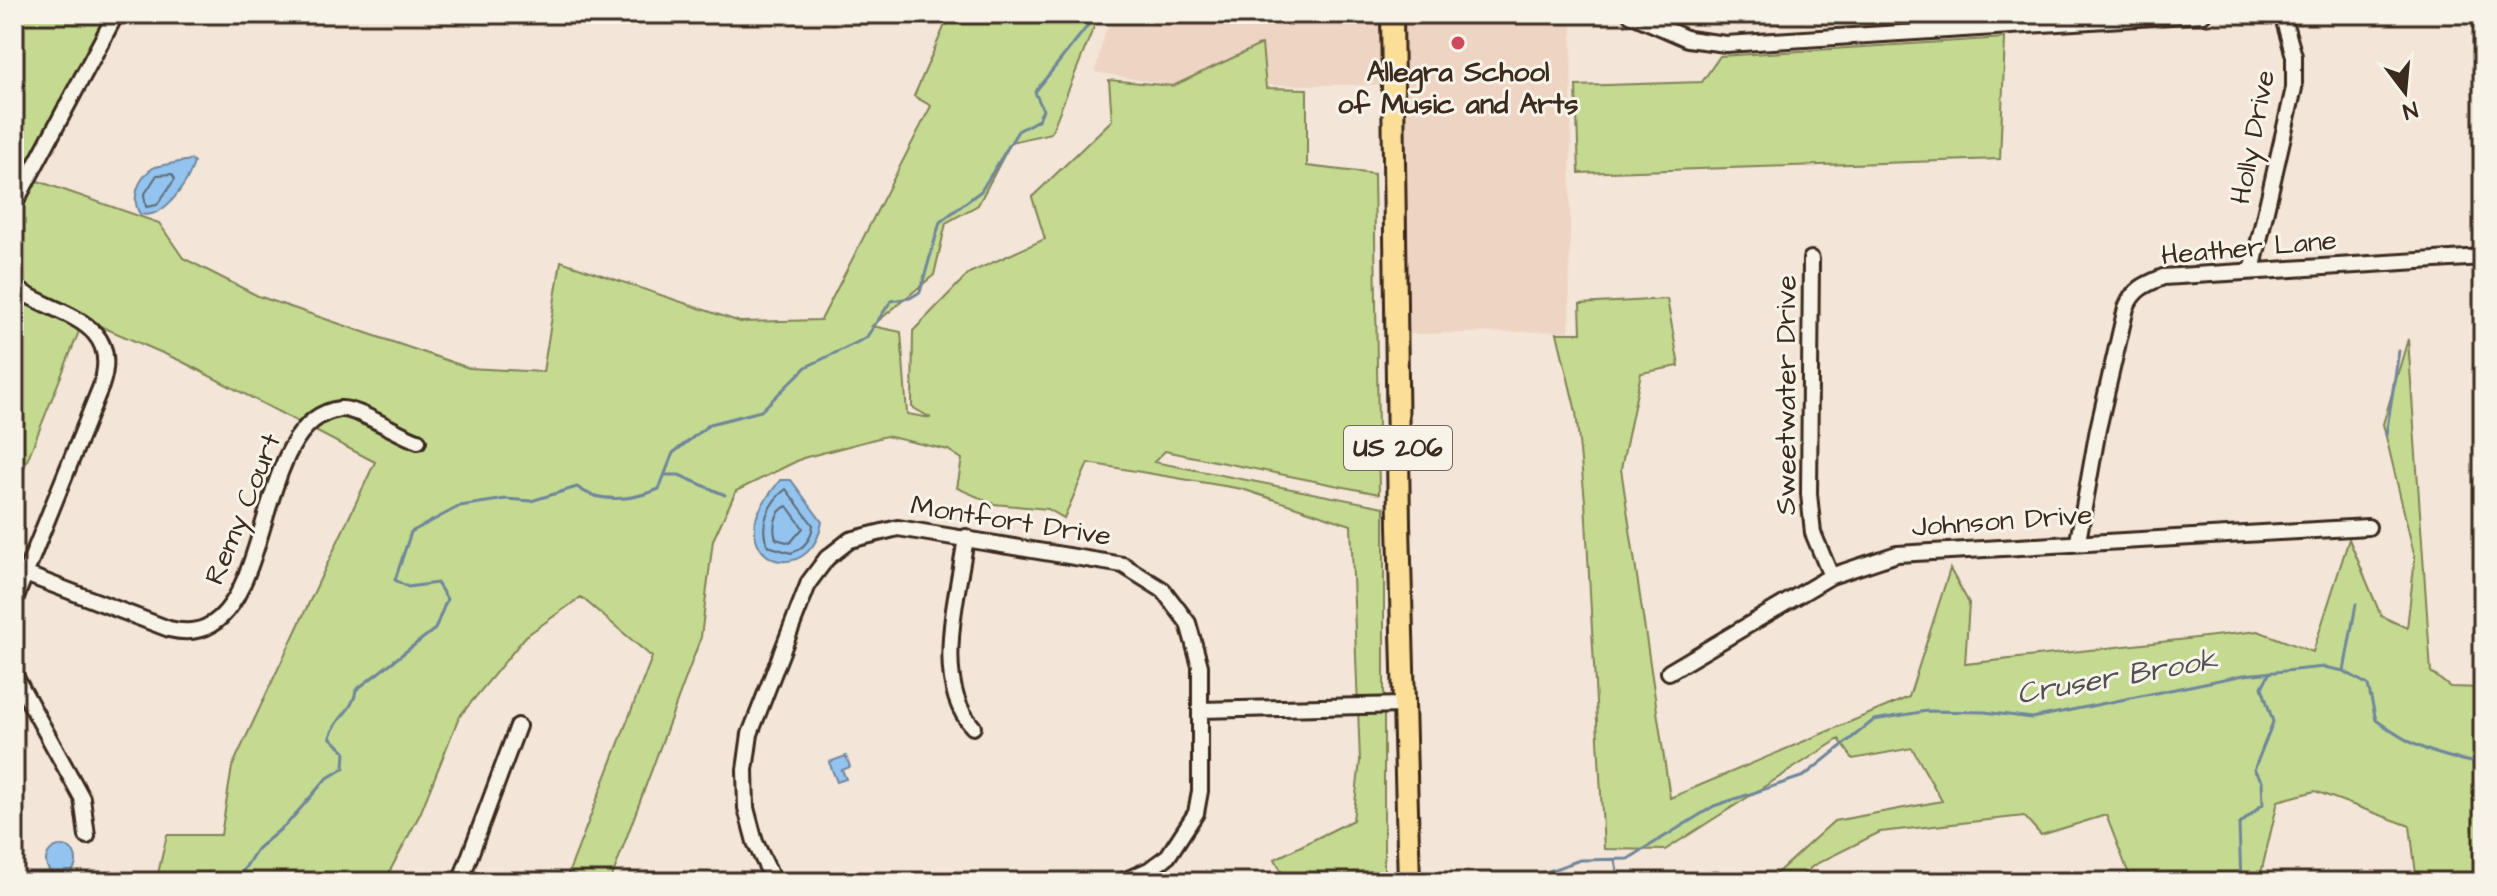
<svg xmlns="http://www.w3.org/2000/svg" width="2497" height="896" font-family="'Architects Daughter',sans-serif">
  <rect width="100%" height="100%" fill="#f3e5d7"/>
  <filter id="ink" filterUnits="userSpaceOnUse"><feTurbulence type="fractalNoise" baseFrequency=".0125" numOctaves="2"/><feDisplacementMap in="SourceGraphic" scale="16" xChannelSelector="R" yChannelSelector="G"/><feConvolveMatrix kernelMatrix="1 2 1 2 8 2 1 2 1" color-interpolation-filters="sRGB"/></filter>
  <g filter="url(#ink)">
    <!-- built -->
    <path fill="#eed4c3" d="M1119,14H1384V85H1264V48L1242,98L1095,72L1105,32Z
      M1403,14L1572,17L1569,331L1406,334Z"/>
    <!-- green -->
    <path fill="#c4da90" stroke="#808257" stroke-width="2" d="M14,14H108L14,193Z
      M955,14H1099L1051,133L1011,142L978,205L946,223L934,275L872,326L901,332L907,414L931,418L912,407L913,331L969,273L1045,239L1032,197L1112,120L1109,80L1173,86L1262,44L1266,88L1307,89V166L1374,174L1379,494L1165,451L1154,462L1384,507V882H1287L1275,859L1353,820L1360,761L1351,525L1242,489L1088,463L1064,518L1048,509L994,504L957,488L962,459L948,450L886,436L803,458L736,491L713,540L701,637L610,882H565L652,657L581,597L526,636L459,717L420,814L384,882H156L167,835H221L232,767L375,462L181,361L84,319L14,493V216L35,180L159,223L183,258L258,296L469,368L543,372L561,261L740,322L821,320L931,106L914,96L944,27Z
      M1984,14H2041L2040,17L1984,22Z
      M2005,38L2000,159L1579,173L1576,86L1702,82L1720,56Z
      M1667,299L1679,366L1641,373L1621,469L1670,798L1909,697L1950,569L1969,603L1965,664L2258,631L2313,652L2349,539L2381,616L2407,628L2415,558L2383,424L2408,339L2431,672L2450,687L2483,688V882H2417L2410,826L2315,791L2278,801L2259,882H2192V878L2132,882L2106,815L2041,835L2024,816L1880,832L1814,865L1795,882H1707L1768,881L1834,821L1942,801L1912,748L1853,759L1839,739L1665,850L1604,849L1585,501L1576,412L1557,333H1581L1580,304Z"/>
    <!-- water -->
    <path fill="#93c4ef" stroke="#70869b" stroke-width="2" d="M191,160L194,163C187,184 164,220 140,214C130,199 139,177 153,168C156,166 186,161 191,160Z
      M780,480H791L822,522C813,577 751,571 755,524C757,508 771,493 780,480Z
      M846,756L850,767L842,770L846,779L837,782L829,762Z
      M46 861a15 15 0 1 1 30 0a15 15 0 1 1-30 0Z"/>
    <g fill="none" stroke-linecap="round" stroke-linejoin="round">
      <!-- shore -->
      <path stroke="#5e6872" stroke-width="2" d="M157,175L172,174L175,179L157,205L146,207L144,195Z
        M786,489L813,525C811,540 804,548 791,553L768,546C758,525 769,502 786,489Z
        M787,506L803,528L790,543L776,539C772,527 775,511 787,506Z"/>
      <!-- stream -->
      <path stroke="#70869b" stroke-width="3" d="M2386,435L2399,351
        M665,475H679L725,495
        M2344,671L2356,604
        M1615,860L1619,882
        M236,882L257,849L288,823L326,779L344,768L345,752L330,737C336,717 354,710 356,690L435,629L447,599L437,583L408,587L395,580L411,532L460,506L506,499L531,501L577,487C599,504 633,500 659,489L673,453L710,424L761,411L806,367L866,338L891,301L910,298L920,292L940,222L981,191L1018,131L1038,120L1043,110L1035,92L1097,14
        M1518,882L1580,860L1628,859L1714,806L1804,776L1874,720L1927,711L1985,712L2032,718L2244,675L2324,667L2344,671L2368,685L2376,720C2412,747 2438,757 2483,764
        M2241,882L2239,825L2263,804L2262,781L2254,770L2273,722L2262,687L2270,672"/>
      <!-- minor casing -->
      <g stroke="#3b2a1e" stroke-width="20">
        <path id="minor" d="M1630,14L1688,39L1726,44L2203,14
          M14,205L116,14
          M1811,259L1809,494L1813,533L1831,576
          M2252,271L2294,88V56L2282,14
          M14,287C52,315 124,318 101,386L14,602
          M966,537C959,592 931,682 973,727
          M2078,541L2098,429L2126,308C2133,289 2146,284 2163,277L2483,257
          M25,574L169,629C279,657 246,420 340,409C357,407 397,434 418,441
          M1669,672L1831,576L1897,554L2368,527
          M14,674L82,798L87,836
          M1201,710L1403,705
          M460,882L518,726
          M774,882L755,842L746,808L745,770L750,734L809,582L827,558L850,540L898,528L1123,565L1163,590L1188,623L1200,666V791L1196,813L1168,856L1149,870L1121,882"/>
      </g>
      <!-- highway casing -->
      <g stroke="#3b2a1e" stroke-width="26">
        <path id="highway" d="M1392,14L1399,525L1409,882"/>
      </g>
      <!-- minor -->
      <use href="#minor" stroke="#f7f3e8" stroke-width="14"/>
      <!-- highway -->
      <use href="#highway" stroke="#fbdf96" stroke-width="20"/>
    </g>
  </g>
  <!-- markers -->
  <circle fill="#d1495b" stroke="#f7f3e8" stroke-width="3" cx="1458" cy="43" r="8"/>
  <g text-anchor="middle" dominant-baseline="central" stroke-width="6" stroke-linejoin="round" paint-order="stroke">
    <!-- shield labels -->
    <rect fill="#f7f3e8" stroke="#73665b" stroke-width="2" x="1344" y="426" width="108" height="44" rx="6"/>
    <g font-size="26" font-weight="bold" fill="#3b2a1e">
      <text x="1398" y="448">US 206</text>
    </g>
    <!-- poi labels -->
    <g font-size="28" font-weight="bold" fill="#3b2a1e" stroke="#f7f3e8">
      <text x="1458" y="72">Allegra School<tspan x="1458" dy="32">of Music and Arts</tspan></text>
    </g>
    <!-- street labels -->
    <g font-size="28" fill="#3b2a1e" stroke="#f7f3e8">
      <text transform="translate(2253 137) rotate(-79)">Holly Drive</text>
      <text transform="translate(2249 248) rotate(-5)">Heather Lane</text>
      <text transform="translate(1786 395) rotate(-90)">Sweetwater Drive</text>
      <text transform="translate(243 509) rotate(-68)">Remy Court</text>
      <text transform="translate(1011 521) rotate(9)">Montfort Drive</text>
      <text transform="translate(2002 521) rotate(-4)">Johnson Drive</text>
    </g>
    <!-- water labels -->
    <g font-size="30" font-style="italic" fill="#515052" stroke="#f7f3e8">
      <text transform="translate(2117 677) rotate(-10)">Cruser Brook</text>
    </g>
  </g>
  <!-- margin -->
  <rect width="2497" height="896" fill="none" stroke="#f7f3e8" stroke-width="48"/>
  <rect x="24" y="24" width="2449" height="848" fill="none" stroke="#3b2a1e" stroke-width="3" filter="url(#ink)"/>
  <!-- north arrow -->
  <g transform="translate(2405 92) rotate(164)" stroke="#f7f3e8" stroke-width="6" paint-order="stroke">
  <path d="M0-6L14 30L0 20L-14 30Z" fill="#3b2a1e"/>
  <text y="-12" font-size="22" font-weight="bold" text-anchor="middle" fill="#3b2a1e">N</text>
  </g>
</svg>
